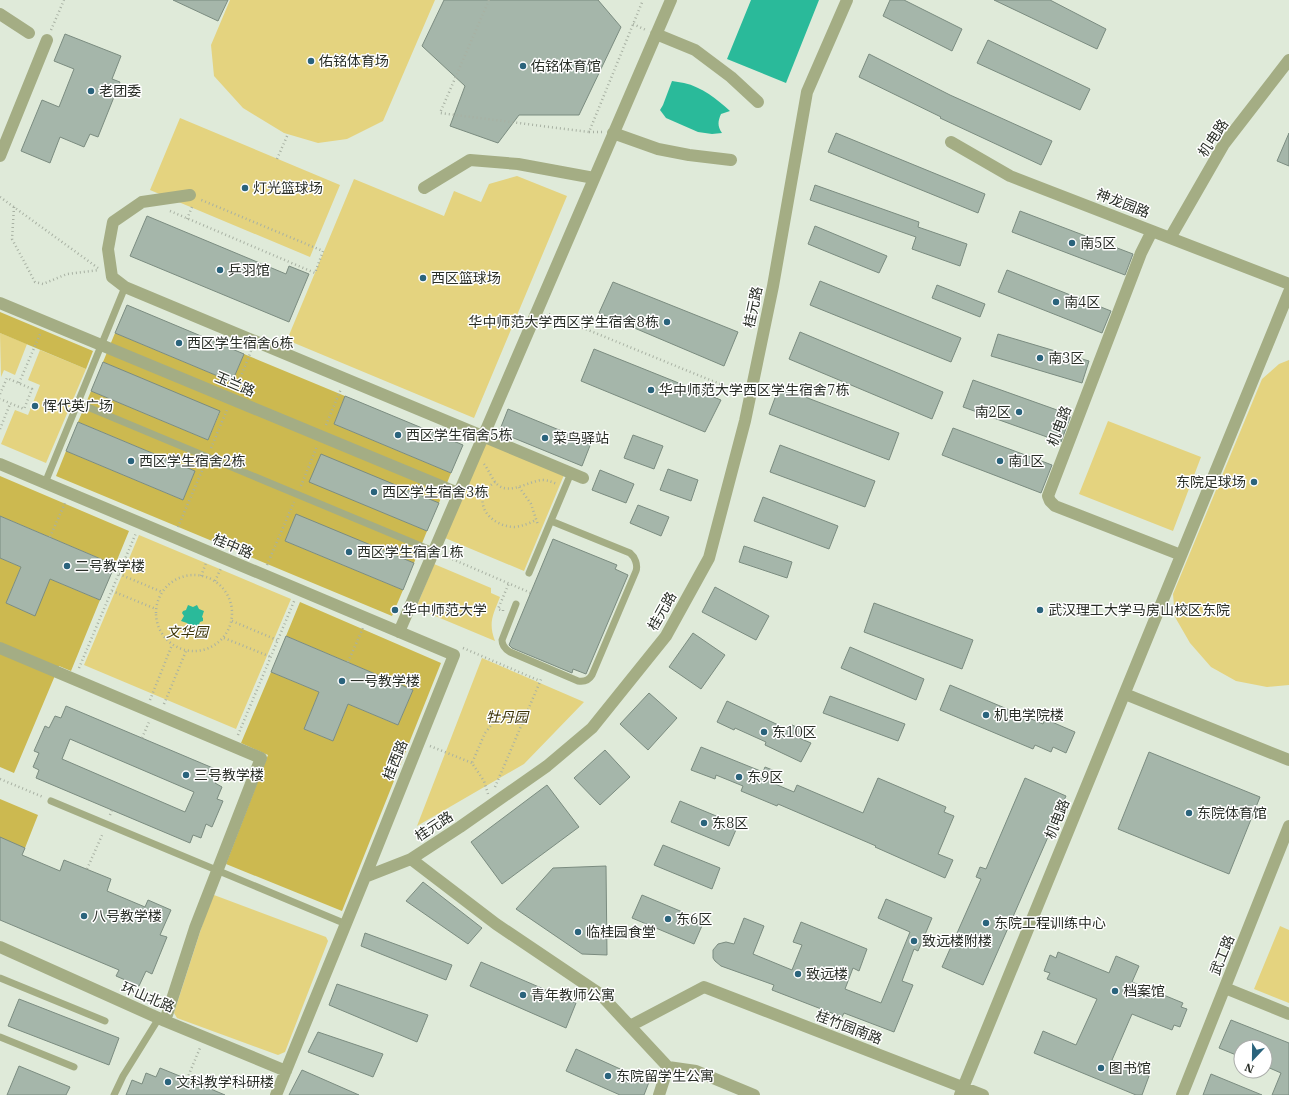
<svg xmlns="http://www.w3.org/2000/svg" width="1289" height="1095" font-family="'IBM Plex Serif','Noto Sans SC',serif">
  <rect width="100%" height="100%" fill="#dfead9"/>
  <!-- green -->
  <path fill="#e4d37f" d="M230,0H435L383,121L347,139L318,143L284,133L243,108L214,76L211,45Z
    M180,118L340,185L310,257L150,190Z
    M517,176L567,196L474,418L287,340L354,179L444,216L454,191L481,202L489,184Z
    M0,333L27,344L15,375L4,370L1,377Z
    M40,350L86,369L46,463L1,444L15,410L28,415L40,385L28,380Z
    M1289,360V685L1267,687L1236,681L1211,667L1190,643L1175,617L1173,594L1262,379L1279,364Z
    M1108,421L1201,457L1173,531L1079,494Z
    M486,442L564,475L524,571L445,538Z
    M139,535L291,599L236,729L84,665Z
    M434,564L491,588V593L500,597C493,615 488,623 495,641L416,608Z
    M482,658L584,702L524,764L417,826Z
    M214,895L326,937L328,941L285,1052L278,1055L177,1018L174,1013L211,898Z
    M1280,926L1289,930V1003L1254,989Z"/>
  <!-- forest -->
  <path fill="#ccb950" d="M0,312L93,351L86,369L0,333Z
    M115,333L232,382L244,354L345,396L334,424L451,473L439,503L310,482L427,531L414,563L296,515L285,541L403,590L392,616L56,476L66,451L183,500L195,471L78,422L91,391L208,440L220,412L103,362Z
    M0,476L129,531L115,565L0,516Z
    M0,558L21,567L6,603L34,615L50,579L100,600L71,671L59,666L14,773L0,767Z
    M300,602L441,663L342,911L226,864L268,755L241,743L271,672L319,692L304,729L333,741L348,704L398,725L413,690L286,636Z
    M0,799L38,815L25,848L0,842Z"/>
  <!-- water -->
  <path fill="#2aba9a" d="M751,0H819L786,83L727,59Z
    M672,81C676,82 680,82 684,83C702,87 717,99 730,111L721,114C718,121 717,126 722,133L712,134L698,132L666,118L660,110L663,105Z
    M188,605L193,607L197,605L199,609L204,611L202,617L203,618V621L200,622L198,627L192,625L188,626L187,623L181,621L184,616L182,613L183,611L186,610Z"/>
  <!-- building -->
  <path fill="#a5b6aa" stroke="#7b8c80" fill-rule="evenodd" d="M173,0H228L218,21Z
    M444,0H598L621,27L579,115H519L498,143L450,126L465,86L422,46Z
    M890,0H904L962,29L952,51L883,16Z
    M994,0H1050L1106,29L1097,49Z
    M65,34L121,56L112,79L120,82L98,137L90,134L84,147L60,137L50,163L21,151L42,100L59,107L74,69L54,61Z
    M988,40L1090,89L1080,110L977,63Z
    M869,54L950,95L1052,141L1041,165L940,118L941,117L859,77Z
    M836,133L985,194L978,213L828,152Z
    M1289,133V166L1277,161Z
    M815,185L919,222L918,227L967,244L960,266L912,249L916,237L810,200Z
    M1020,211L1133,254L1125,275L1012,232Z
    M147,216L286,274L289,266L309,274L289,322L130,256Z
    M815,226L887,256L879,273L808,244Z
    M1007,270L1111,311L1102,333L998,292Z
    M820,281L961,338L951,362L810,305Z
    M613,282L738,332L724,366L599,313Z
    M937,285L985,304L980,317L932,298Z
    M127,305L244,354L232,382L115,333Z
    M800,332L943,392L932,419L789,359Z
    M998,334L1089,361L1082,383L991,356Z
    M594,349L721,400L705,432L581,381Z
    M103,362L220,411L208,440L91,391Z
    M973,380L1071,415L1061,442L963,407Z
    M779,387L899,433L889,460L769,414Z
    M345,396L463,445L451,473L334,424Z
    M508,409L591,443L582,466L499,432Z
    M78,422L195,471L183,500L66,451Z
    M953,428L1052,465L1041,493L942,455Z
    M633,435L663,446L654,469L624,458Z
    M780,445L875,481L865,507L770,472Z
    M321,454L439,503L427,531L309,482Z
    M668,469L698,480L691,501L660,490Z
    M600,470L634,484L626,503L592,490Z
    M763,497L838,526L829,549L754,521Z
    M638,505L669,517L661,536L630,523Z
    M296,514L414,563L403,590L285,541Z
    M0,516L115,565L100,600L50,579L35,616L6,603L21,567L0,558Z
    M553,539L617,565L615,569L628,575L586,674L573,669L572,673L512,648L509,645Z
    M744,546L792,562L787,578L739,562Z
    M715,587L769,616L756,640L702,612Z
    M874,603L973,640L962,669L864,632Z
    M693,633L725,655L701,689L669,667Z
    M286,636L413,690L398,725L348,704L333,741L304,729L319,692L271,672Z
    M850,647L924,679L916,700L841,668Z
    M950,685L1043,724L1045,719L1075,732L1066,753L1053,747L1051,752L1035,745L1033,749L940,710Z
    M649,693L677,718L648,750L620,724Z
    M830,696L905,724L898,741L823,713Z
    M727,701L789,730L792,725L803,730L799,738L811,743L801,762L765,745L766,742L735,728L734,730L717,722Z
    M66,706L220,771L215,783L222,787L217,799L223,801L212,827L206,824L201,838L193,835L190,843L36,778L39,770L33,767L39,753L34,751L45,726L49,728L55,716L61,718ZM70,739L194,792L185,812L62,759Z
    M701,747L763,772L765,767L775,771L774,773L779,775L775,784L794,792L797,785L863,813L878,778L946,807L944,812L954,816L938,854L953,860L945,878L875,847L876,846L778,804L777,806L741,791L743,786L716,775L715,779L691,770Z
    M605,750L630,777L600,805L574,778Z
    M1149,752L1260,797L1229,874L1118,829Z
    M1025,778L1066,796L983,985L942,967L981,879L976,877L980,867L986,869Z
    M547,785L579,827L502,884L471,842Z
    M680,801L738,825L729,846L671,822Z
    M0,837L25,848L22,855L60,871L64,860L111,879L107,891L145,907L148,900L171,910L160,935L167,937L152,974L146,971L139,986L116,976L119,970L0,920Z
    M663,845L720,868L712,889L654,865Z
    M606,866L607,955L582,954L516,909L553,868Z
    M423,882L482,928L468,944L406,901Z
    M642,895L704,921L694,944L632,918Z
    M886,899L932,918L918,951L914,949L902,981L913,985L894,1032L844,1013L842,1017L772,990L774,985L721,966L715,961L713,958V950L718,944L726,942L734,944L744,918L764,926L753,954L792,970L802,945L793,942L801,922L867,949L859,971L853,968L845,989L881,1003L910,932L878,918Z
    M365,933L452,965L446,980L361,946Z
    M1058,952L1109,973L1116,956L1139,966L1132,982L1183,1003L1181,1007L1187,1009L1180,1027L1174,1025L1172,1030L1132,1014L1112,1060L1149,1076L1142,1095H1136L1034,1053L1043,1031L1076,1045L1097,999L1047,979L1050,973L1044,971L1050,955L1056,958Z
    M481,962L576,1003L566,1028L470,986Z
    M337,984L428,1015L417,1042L329,1005Z
    M19,999L119,1038L109,1065L8,1026Z
    M1231,1020L1289,1043V1095H1272L1281,1073L1265,1066V1047H1241V1057L1219,1048Z
    M318,1032L383,1054L373,1077L308,1052Z
    M576,1049L649,1082L644,1095H620L566,1071Z
    M19,1066L70,1087L66,1095H7Z
    M160,1068L187,1079L225,1095H126L132,1080L142,1084L146,1073L156,1077Z
    M302,1070L359,1095H289Z
    M1211,1074L1262,1095H1203Z"/>
  <g fill="none" stroke-linecap="round" stroke-linejoin="round">
    <!-- path -->
    <path stroke="#a8b1a3" stroke-width="2.5" stroke-dasharray="1 3" stroke-linecap="butt" d="M489,0L440,113L589,132L643,0
      M633,24L646,30
      M51,30L64,0
      M589,132H602
      M277,159L288,134
      M0,197L98,268
      M14,207L12,239L35,282L43,284L67,274L99,270
      M170,211L315,273L323,251L199,199
      M187,219L192,207
      M549,314L732,389
      M19,383L41,332
      M236,389L251,351
      M0,394L7,378L32,389L24,409L0,399
      M326,425L341,389
      M0,429L10,404
      M211,448L227,410
      M484,464C489,470 492,480 498,485C510,495 529,481 542,480C548,480 552,482 557,484
      M495,482C468,500 490,527 515,527C523,526 530,523 536,520
      M301,486L317,446
      M519,487L531,504L538,525
      M178,527L204,466
      M50,537L65,503
      M445,556L531,593
      M267,565L294,502
      M119,574L162,592
      M156 613a38 38 0 1 1 76 0a38 38 0 1 1-76 0Z
      M201,576L206,563
      M215,581L221,568
      M112,591L156,609
      M503,610V611L498,609L509,583
      M232,621L277,640
      M224,638L271,657
      M463,648L540,681
      M348,662L363,628
      M79,668L136,533
      M150,700L172,645
      M164,704L186,651
      M238,735L295,599
      M142,738L149,722
      M430,746L472,763
      M0,779L43,797
      M495,787L542,677
      M488,794L484,781L472,763L485,733L501,713H526
      M110,815L112,810
      M87,869L103,833
      M187,1079L200,1048"/>
    <!-- lane -->
    <path stroke="#a4ad84" stroke-width="7" d="M78,403L433,551
      M45,483L125,287
      M529,573L571,473
      M516,604L502,640C502,645 505,649 510,652L578,681C584,682 589,680 592,675L636,571C638,565 635,557 630,553L551,521
      M51,801L346,924
      M0,978L105,1021
      M0,1037L74,1067
      M114,1095L123,1076L159,1018"/>
    <!-- street -->
    <path stroke="#a4ad84" stroke-width="12" d="M0,14L29,33
      M656,34L695,50L731,77L758,102
      M613,133L658,149L689,155L731,160
      M951,142L1010,176L1289,284
      M0,156L47,40
      M424,188L470,160L518,164L594,178
      M190,195L142,202L113,222L108,249L112,277L125,287L583,478
      M1152,231L1141,253L1048,496L1050,501L1055,506L1181,555
      M1170,238L1224,144L1289,60
      M0,303L458,493
      M0,464L454,655L365,877
      M399,632L671,0
      M0,648L261,758L195,928L165,1021
      M1125,694L1289,760
      M411,859L496,924L600,994L668,1067L659,1095
      M0,947L165,1021L286,1071
      M1225,988L1289,1014
      M630,1026L704,987L983,1095
      M668,1067L696,1071L754,1095
      M276,1095L365,877L411,859L460,827L547,766L592,728L666,636L709,558L745,421L773,286L807,92L847,0
      M960,1095L1289,292
      M1182,1095L1289,826"/>
  </g>
  <!-- markers -->
  <g fill="#2a637c" stroke="#fff" stroke-width="1.5">
    <circle cx="311" cy="61" r="4"/>
    <circle cx="523" cy="66" r="4"/>
    <circle cx="91" cy="91" r="4"/>
    <circle cx="245" cy="188" r="4"/>
    <circle cx="1072" cy="243" r="4"/>
    <circle cx="220" cy="270" r="4"/>
    <circle cx="423" cy="278" r="4"/>
    <circle cx="1056" cy="302" r="4"/>
    <circle cx="667" cy="322" r="4"/>
    <circle cx="179" cy="343" r="4"/>
    <circle cx="1040" cy="358" r="4"/>
    <circle cx="651" cy="390" r="4"/>
    <circle cx="35" cy="406" r="4"/>
    <circle cx="1019" cy="412" r="4"/>
    <circle cx="398" cy="435" r="4"/>
    <circle cx="545" cy="438" r="4"/>
    <circle cx="131" cy="461" r="4"/>
    <circle cx="1000" cy="461" r="4"/>
    <circle cx="1254" cy="482" r="4"/>
    <circle cx="374" cy="492" r="4"/>
    <circle cx="349" cy="552" r="4"/>
    <circle cx="67" cy="566" r="4"/>
    <circle cx="395" cy="610" r="4"/>
    <circle cx="1040" cy="610" r="4"/>
    <circle cx="342" cy="681" r="4"/>
    <circle cx="986" cy="715" r="4"/>
    <circle cx="764" cy="732" r="4"/>
    <circle cx="186" cy="775" r="4"/>
    <circle cx="739" cy="777" r="4"/>
    <circle cx="1189" cy="813" r="4"/>
    <circle cx="704" cy="823" r="4"/>
    <circle cx="84" cy="916" r="4"/>
    <circle cx="668" cy="919" r="4"/>
    <circle cx="986" cy="923" r="4"/>
    <circle cx="578" cy="932" r="4"/>
    <circle cx="914" cy="941" r="4"/>
    <circle cx="798" cy="974" r="4"/>
    <circle cx="1115" cy="991" r="4"/>
    <circle cx="523" cy="995" r="4"/>
    <circle cx="1101" cy="1068" r="4"/>
    <circle cx="608" cy="1076" r="4"/>
    <circle cx="168" cy="1082" r="4"/>
  </g>
  <g text-anchor="middle" dominant-baseline="central" stroke-width="3" stroke-linejoin="round" paint-order="stroke">
    <!-- poi labels -->
    <g font-size="14" fill="#292e27" stroke="#fff" text-anchor="start">
      <text x="319" y="61">佑铭体育场</text>
      <text x="531" y="66">佑铭体育馆</text>
      <text x="99" y="91">老团委</text>
      <text x="253" y="188">灯光篮球场</text>
      <text x="1080" y="243">南5区</text>
      <text x="228" y="270">乒羽馆</text>
      <text x="431" y="278">西区篮球场</text>
      <text x="1064" y="302">南4区</text>
      <text x="659" y="322" text-anchor="end">华中师范大学西区学生宿舍8栋</text>
      <text x="187" y="343">西区学生宿舍6栋</text>
      <text x="1048" y="358">南3区</text>
      <text x="659" y="390">华中师范大学西区学生宿舍7栋</text>
      <text x="43" y="406">恽代英广场</text>
      <text x="1011" y="412" text-anchor="end">南2区</text>
      <text x="406" y="435">西区学生宿舍5栋</text>
      <text x="553" y="438">菜鸟驿站</text>
      <text x="139" y="461">西区学生宿舍2栋</text>
      <text x="1008" y="461">南1区</text>
      <text x="1246" y="482" text-anchor="end">东院足球场</text>
      <text x="382" y="492">西区学生宿舍3栋</text>
      <text x="357" y="552">西区学生宿舍1栋</text>
      <text x="75" y="566">二号教学楼</text>
      <text x="403" y="610">华中师范大学</text>
      <text x="1048" y="610">武汉理工大学马房山校区东院</text>
      <text x="350" y="681">一号教学楼</text>
      <text x="994" y="715">机电学院楼</text>
      <text x="772" y="732">东10区</text>
      <text x="194" y="775">三号教学楼</text>
      <text x="747" y="777">东9区</text>
      <text x="1197" y="813">东院体育馆</text>
      <text x="712" y="823">东8区</text>
      <text x="92" y="916">八号教学楼</text>
      <text x="676" y="919">东6区</text>
      <text x="994" y="923">东院工程训练中心</text>
      <text x="586" y="932">临桂园食堂</text>
      <text x="922" y="941">致远楼附楼</text>
      <text x="806" y="974">致远楼</text>
      <text x="1123" y="991">档案馆</text>
      <text x="531" y="995">青年教师公寓</text>
      <text x="1109" y="1068">图书馆</text>
      <text x="616" y="1076">东院留学生公寓</text>
      <text x="176" y="1082">文科教学科研楼</text>
    </g>
    <!-- street labels -->
    <g font-size="14" fill="#292e27" stroke="#fff">
      <text transform="translate(1213 138) rotate(-56)">机电路</text>
      <text transform="translate(1123 203) rotate(21)">神龙园路</text>
      <text transform="translate(753 307) rotate(-78)">桂元路</text>
      <text transform="translate(235 384) rotate(23)">玉兰路</text>
      <text transform="translate(1059 426) rotate(-69)">机电路</text>
      <text transform="translate(233 546) rotate(23)">桂中路</text>
      <text transform="translate(662 611) rotate(-60)">桂元路</text>
      <text transform="translate(395 760) rotate(-68)">桂西路</text>
      <text transform="translate(1057 819) rotate(-68)">机电路</text>
      <text transform="translate(434 826) rotate(-33)">桂元路</text>
      <text transform="translate(1222 955) rotate(-68)">武工路</text>
      <text transform="translate(148 997) rotate(23)">环山北路</text>
      <text transform="translate(849 1027) rotate(21)">桂竹园南路</text>
    </g>
    <!-- park labels -->
    <g font-size="14" font-style="italic" fill="#3c3406" stroke="#fff">
      <text x="187" y="632">文华园</text>
      <text x="507" y="717">牡丹园</text>
    </g>
  </g>
  <!-- north arrow -->
  <g transform="translate(1253 1059) rotate(202)"><circle r="19" fill="#ffffff" stroke="#a9aba9"/>
  <path d="M0-3L7 15L0 10L-7 15Z" fill="#2a637c"/>
  <text y="-6" font-size="11" font-weight="bold" text-anchor="middle" fill="#292e27">N</text>
  </g>
</svg>
